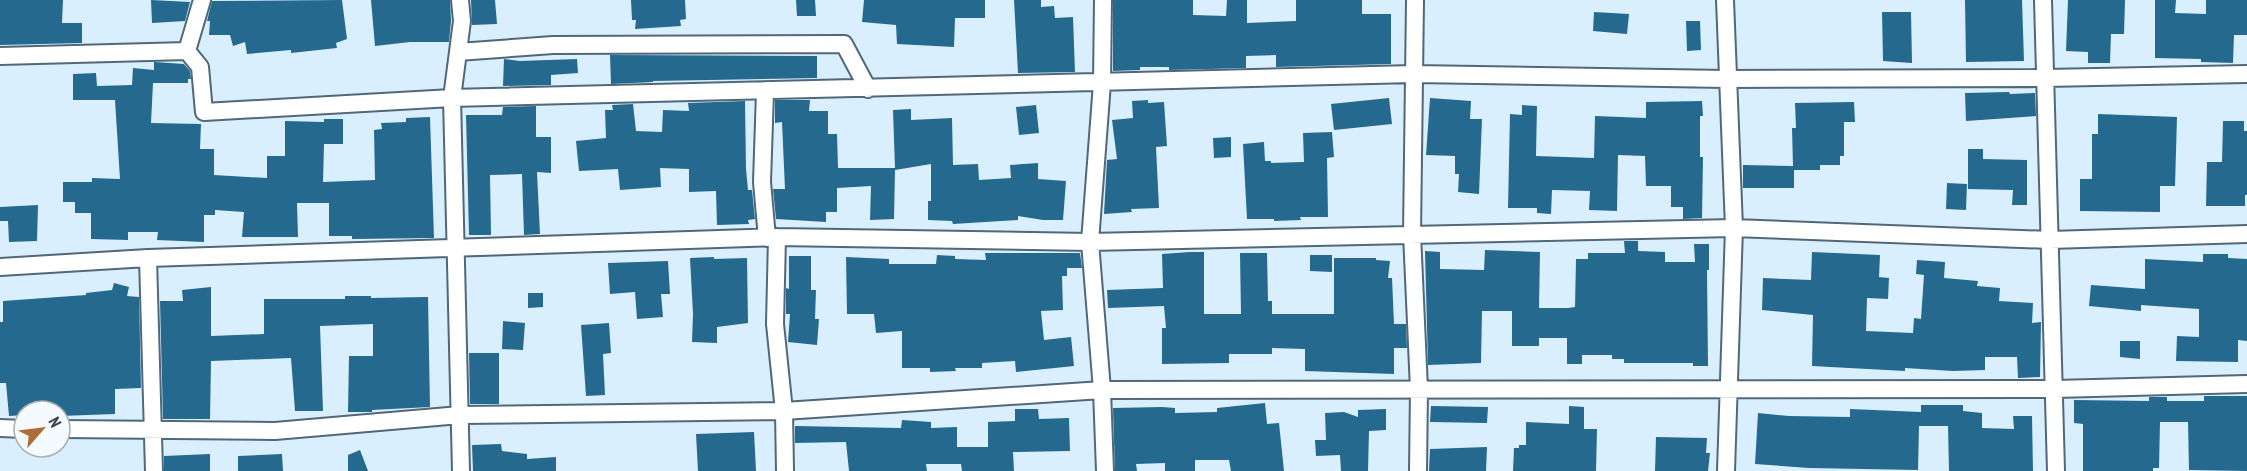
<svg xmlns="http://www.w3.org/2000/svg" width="2247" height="471" font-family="'PT Sans Narrow',sans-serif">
  <rect width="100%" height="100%" fill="#d9effe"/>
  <!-- building -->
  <path fill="#25698f" d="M0,0H63L62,23H82V43L0,45Z
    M151,0L190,2L185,21L152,23Z
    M342,0L347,39L336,43L337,48L291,53V50L247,54L245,42L233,46L230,35H209L210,21H207L212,1Z
    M371,0H450L451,21L449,42H410L375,46Z
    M471,0H495L497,24L472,25Z
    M631,0H685L686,19L680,20L681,26L635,29L636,20H632Z
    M796,0H815L816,16H797Z
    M864,0H985V18H955L954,47L897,44L896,25L862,22Z
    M1014,0H1041V7L1054,6L1055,18L1073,17L1075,72L1018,73Z
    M1113,0H1193V15L1226,16L1227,0H1247V23L1296,21V0H1362V14H1391V64L1276,67V55L1246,56V68L1169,70V67H1140V70L1113,71Z
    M1965,0H2022L2024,61L1966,62Z
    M2068,0H2125L2124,34H2111L2110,63H2088V52L2066,51Z
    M2155,0H2176L2175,13L2206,14V0H2247V35H2234L2233,63L2201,62V59L2155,58Z
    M1594,12L1629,14L1627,34L1593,31Z
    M1882,12H1911L1912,63L1883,61Z
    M1686,21H1700L1701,50L1687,51Z
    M610,55L817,56V78L653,81V82L611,84Z
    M504,59L520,61L577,59L578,73L551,75V85L503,86Z
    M154,62L184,64L190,71L191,79H188V83H153L151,123L201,124L200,149H214V175L267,178V156H285V121L324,122V119H343V144H324L323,182L375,180L374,130L382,129L381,123L406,122V118L430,117L434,238L352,239V236H329V203H297L298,237H242L244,212L215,210V215H204V242L157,240L158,232H128V240L91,239V213H75V202H63V182H92V178L120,179L115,100H73V74L96,73L97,86L132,85L133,68L154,70Z
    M2009,92L2010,94L2035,93L2036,116L1966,121L1965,93Z
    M1389,98L1392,124L1334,130L1331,104Z
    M1430,98L1471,101L1470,119H1482L1479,194L1458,192L1459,174H1455V156L1426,155Z
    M775,100H810L809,111H828V134H837L838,168H895L893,110L911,109V120L952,118L953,165L978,164L979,180L1011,178L1010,165L1038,163V179L1066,181L1063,220H1043L1018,216V220L953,224L952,221L928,220V201H931V164L895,170L894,219L870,220L871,186L837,188V212H826V222L776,219L773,189H785L782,122L775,123Z
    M1148,100V103L1164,102L1167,146L1156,147L1159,208L1131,209L1132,212L1104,214L1107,160L1117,159L1112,120L1133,118L1132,101Z
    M745,101L746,169L748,190H752L755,219L748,220L749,224L717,225L716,191L689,192V169L660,168L661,187L620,190L618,169L579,171L576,141L606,138L605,110H613L612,105L633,104L636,131L662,132L663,110L689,111L688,103Z
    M1702,101L1703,116H1700V157H1703L1702,218L1683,219V207H1671V186H1646L1645,156L1618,155L1617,211L1589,210L1590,191L1552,190L1551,214L1537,213V208H1508L1510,114L1522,115V105L1537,106L1536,156L1594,158L1595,116L1646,118V102Z
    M1854,102L1855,122H1844V156H1840V165H1820V170H1794V188H1743V165L1793,166L1792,128H1796L1795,103Z
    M1036,105L1039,133L1019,135L1016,107Z
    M536,106V137H551V173L537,172L540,234L524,235L522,174L490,175L491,235H469L466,115H502L503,107Z
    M2098,114L2177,117L2175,186H2160V212L2080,211V179H2092V134H2098Z
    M2223,121H2244V131H2247V195H2245V206H2206L2207,162H2222Z
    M1332,132L1334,157L1327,158L1328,217H1300L1301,220L1274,221V219H1247L1243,144L1264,142L1265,161H1271V163L1302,162H1304L1303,133Z
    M1231,137V157L1214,158L1213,138Z
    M1968,149H1983V159L2027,160V205H2012L2013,190L1968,189Z
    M1947,183L1967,184L1966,210L1946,209Z
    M38,205L37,241L9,242L8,221H0V207Z
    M1624,241H1638V251L1665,252V262H1695L1694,244H1709V270H1707L1708,366H1693V363H1624V359H1612V355H1582V364H1567V338H1539V346H1512V311H1482L1481,363L1428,365L1425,251L1440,252V269L1484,270L1485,250L1540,252L1539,308H1568L1575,307L1576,259H1588V253H1625Z
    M1190,252H1204V314H1241L1240,253H1267L1268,301H1272V314H1334V258H1376V260L1390,261L1388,278H1392L1394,324H1406L1407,348H1394V374L1305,371V349L1272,348V354H1229V363L1162,364V328H1166L1164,306L1108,308L1107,290L1163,288L1162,254Z
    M1812,252L1880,255L1879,277L1889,278L1888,299L1867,298L1866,331L1913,333L1914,318L1921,319L1924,275L1916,274L1917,260L1945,262L1944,278L1978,281L1977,286L2000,288L1999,301L2033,303L2032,323L2041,322L2040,377L2018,378L2017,357H1985V370L1953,371L1905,368V371L1812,366L1813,315L1762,310L1763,278L1811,280Z
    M985,253H1080L1082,268H1067V276H1062L1063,310L1041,311L1044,340L1071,337L1074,366L1016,372L1015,361L982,363V368H955L956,371L930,372V368H902V331L876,333L874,314H847L846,257L889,259V264H936L937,255L955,256V259L986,260Z
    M2203,254H2228V258L2247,259V341L2238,340V362L2176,361L2177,336L2199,337V309L2141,305V311L2089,306L2091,285L2145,289V259L2203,262Z
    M1310,255H1332V272L1310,271Z
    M789,256H811V290H816L815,319H819L817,345L788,342L790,314H786V288L789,289Z
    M714,257V259L747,258L748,323L717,327V343L692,342L693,314L690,258Z
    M668,261L670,294H661L663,317L637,319L635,292L610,294L608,263Z
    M114,283L129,287L127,296L139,297L141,388L115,389V414L60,416V411H24V415L9,416L6,383H0V322H3V301L86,295V293L112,290Z
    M211,287V336L264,334V299H345V296H371V298L428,297L430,407L372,410V412H348L349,356H373V324L320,326L323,411H295L291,358L211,361L210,419H163L160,301H183L182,290Z
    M528,293H543V307L528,308Z
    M503,321L525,323L523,350L502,349Z
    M609,323L611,353L603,354L605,395L586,396L581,325Z
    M2120,341H2140V359L2120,357Z
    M469,353H499V404H470Z
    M2204,396H2247V471L2189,470L2188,422H2160L2159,468H2153V471H2083V424L2074,423V400L2149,401V397H2167V401H2204Z
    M1265,403L1267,424L1279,423L1284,471H1231L1229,460H1195V471H1165V463L1136,464L1137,471H1115L1113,408L1162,407L1175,408V413L1217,412V408Z
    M1921,405H1963V411L1982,413V428L2014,429L2013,416H2032L2033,471H1949L1948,426H1919L1918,470L1809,468L1755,464L1758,413L1789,416L1850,417V409L1921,412Z
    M1431,406L1488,407L1487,423L1430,422Z
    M1569,406L1584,407V429H1597L1596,471H1513L1514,448H1519V445H1526V422L1569,424Z
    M1015,409H1038L1039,419L1069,418L1070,451L1013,452L1014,471H962L961,464H926L927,471H849L846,442L795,443V426L901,428L902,420L931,422V428L957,427V447H988V422L1015,421Z
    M1386,409V430L1369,431L1368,471H1341L1340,455L1316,456L1315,440H1326L1325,413L1344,412L1358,417V410Z
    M754,432L756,471H698L696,434Z
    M1656,437L1707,438L1706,453H1710L1708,471H1655Z
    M501,444L502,451L527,454V459L556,457V471H473L472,445Z
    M1487,447L1486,471H1429L1430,449Z
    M360,450L368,471H348V455Z
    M210,454V471H164V456Z
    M282,454L283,471H238V456Z"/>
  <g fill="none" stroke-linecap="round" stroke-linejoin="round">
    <!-- street casing -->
    <g stroke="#506878" stroke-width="20">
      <path id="street" d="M202,0L187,51L200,67L204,112L452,98L1414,74L1727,79L2046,78L2247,74
        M460,0L462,21L452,98L461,471
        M1103,0L1102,83L1090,242L1102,390L1105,471
        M1415,0L1412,234L1419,389L1418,471
        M1725,0L1734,228L1726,471
        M2043,0L2056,471
        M458,52L553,45L844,44L868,89
        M0,56L187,51
        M765,92L762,182L767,238
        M777,237L775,324L784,411L785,471
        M148,258L154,471
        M0,267L148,258L777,237L1090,242L1734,228L2050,240L2247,234
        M0,428L24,429
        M60,429L275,431L460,415L784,411L1102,390L2055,389L2247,384"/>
    </g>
    <!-- street -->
    <use href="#street" stroke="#fff" stroke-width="16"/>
  </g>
  <!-- north arrow -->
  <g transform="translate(42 429) rotate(62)"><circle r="28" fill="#f4fafd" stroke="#a7afb3" stroke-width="1.5"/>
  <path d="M0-4.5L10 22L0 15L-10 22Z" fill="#ae6c37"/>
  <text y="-9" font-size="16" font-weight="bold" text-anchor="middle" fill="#333e45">N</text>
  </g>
</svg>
